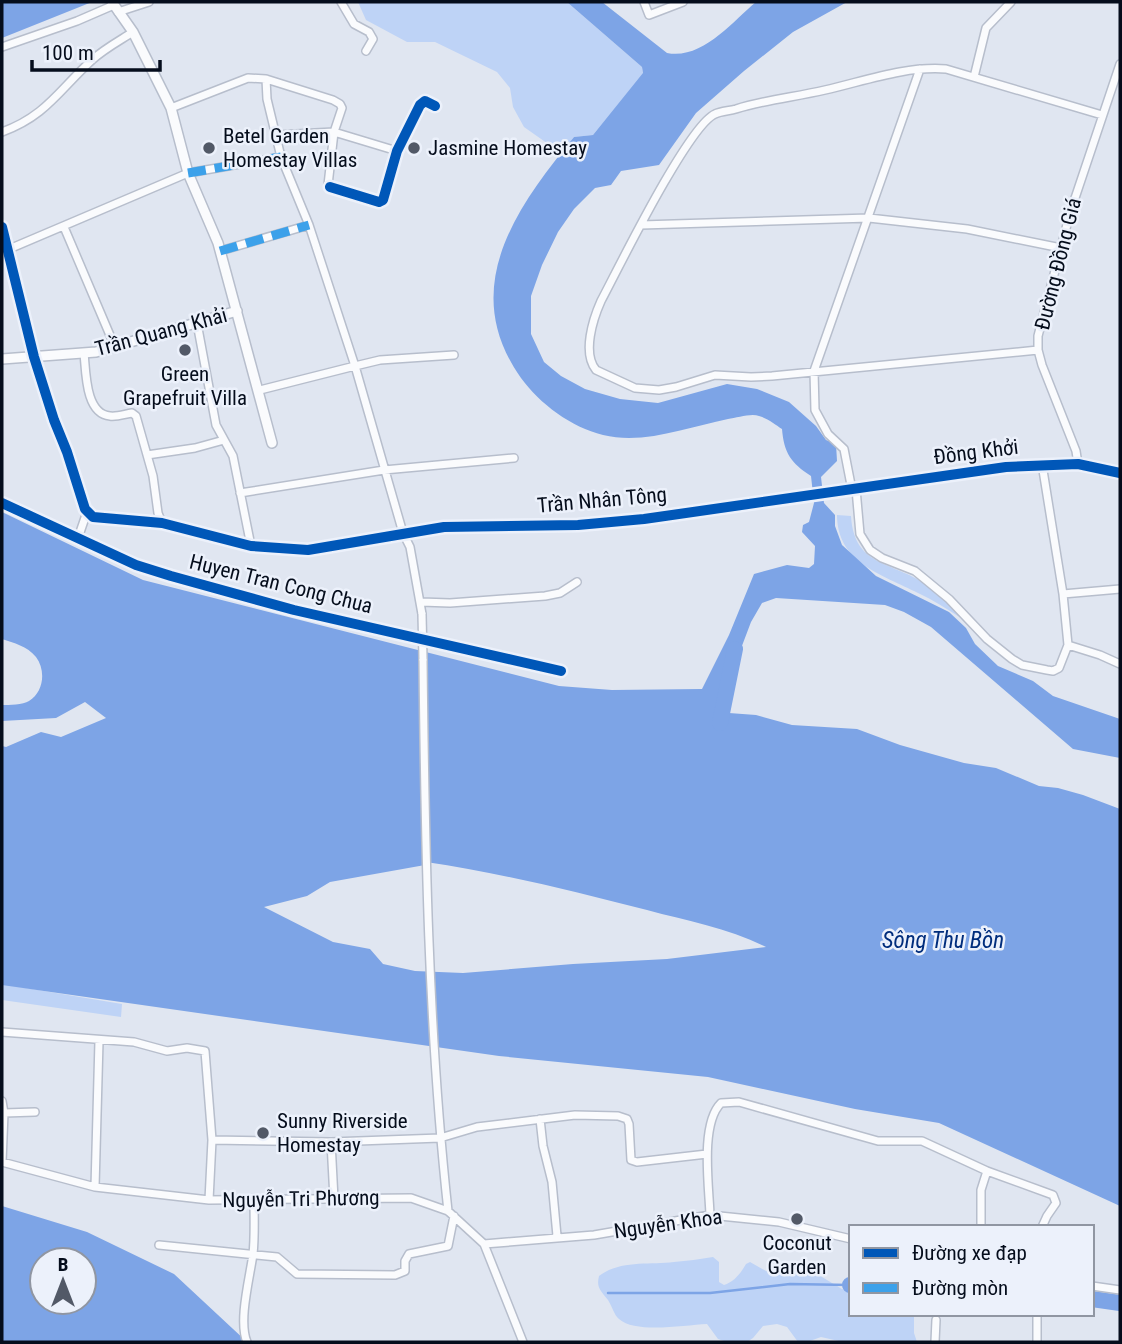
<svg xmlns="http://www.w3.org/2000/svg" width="1122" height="1344" font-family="'Roboto Condensed',sans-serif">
  <rect width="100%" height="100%" fill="#e0e6f1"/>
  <!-- green -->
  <path fill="#bed3f6" d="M358,2H567L642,67L643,74L593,135L574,137L561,153L524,127L513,107L510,88L497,72L435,42H407L366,20Z
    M837,515L851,516C854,567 892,561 927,585C941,594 953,606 965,617L961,618C947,609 933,600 918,593C883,575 837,563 837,515Z
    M2,984L122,1004L121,1017L2,1000Z
    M713,1257L719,1262V1282L724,1285C734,1282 741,1273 746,1264L750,1262L766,1271H812L842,1289L851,1290V1314H914V1333L917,1342H843L821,1337L807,1342H798L787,1327L777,1324L763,1326L753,1338L747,1342H727L718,1339L707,1324C684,1325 636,1334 619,1319C614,1315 612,1306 608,1300C601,1291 596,1288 599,1276C620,1260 649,1265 674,1262C687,1261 700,1259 713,1257Z"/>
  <!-- water -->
  <path fill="#7da4e6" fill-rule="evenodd" d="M5,2H92L2,38V3Z
    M567,2H602L667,53C702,60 732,22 756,2H847L793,32L744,71L696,113L659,165L621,171L611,185L595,188L574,209L558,232L542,265L531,296V334L544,362L561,376L585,389L620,399L658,403L727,384L757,389L789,402L816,426L826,440L836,444L837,461L821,477L824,503L835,515V526L842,545L876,576L949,612L966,628L975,644L998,666L1033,681L1053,696L1120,719V758L1073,749L931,627L904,612L885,605L776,598L762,603L751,622L737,659L721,686L720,697L729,713L756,715L792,725L857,729L900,745L964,763L996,768L1039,786L1058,788L1083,795L1120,809V1206L939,1123L855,1109L708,1077L499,1056L2,985V746L6,747L41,732L61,737L106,718L85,702L56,718L2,721V705C9,705 23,705 29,701C44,692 46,670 36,657C27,646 14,643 2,639V512L143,580L559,686L612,690L702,689L729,635L754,574L787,565L809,568L814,564L815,546L802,532L803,525L809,522L814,503L811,476C791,463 784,453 782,429C776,425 767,418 759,416C751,413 737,418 728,419C688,427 644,445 603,435C571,427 540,404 521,378C458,289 515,209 574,137L593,135L643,73L642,67ZM426,862C501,873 573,891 647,910C687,921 729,928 766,947L667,959L573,964L463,973L415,971L383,964L370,949L333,942L264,907L307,896L330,882L425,865Z
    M2,1206L87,1232L174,1274L247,1342H2ZM42,1260H84V1302H42Z"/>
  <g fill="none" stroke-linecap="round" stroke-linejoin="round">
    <!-- stream -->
    <path stroke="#7da4e6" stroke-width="2.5" d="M608,1293H710L790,1284L850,1285"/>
    <!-- river -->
    <path stroke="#7da4e6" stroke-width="16" d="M720,723L735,649
      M850,1285H851
      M1092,1299L1120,1303"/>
    <!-- minor casing -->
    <g stroke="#b7becc" stroke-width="10">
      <path id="minor" d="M341,2L354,24L369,32L373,39L366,51
        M644,2L649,15L683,2
        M118,12L149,2
        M2,47L77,21L114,5
        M974,77L986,28L1011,2
        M266,79L267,99L281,157L309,225L355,366L380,360L454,355
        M171,108L248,78L266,79L333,100L340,104L342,108L334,132L328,185L330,187L379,202L385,197L397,151L420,105L425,101L435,106
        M2,132C46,116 59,90 92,60C104,49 119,41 133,32
        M277,135L334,132L397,151
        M641,225L869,218L967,229L1061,248
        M2,227L34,357L54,420L67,452L85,509L93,517L162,523L251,546L308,550L444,527L578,525L644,519L1006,467L1078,464L1120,473
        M64,227L115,347
        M220,251L309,225
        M2,252L188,173L281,157
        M197,323L216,425L233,456L251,546
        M1038,350L772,376L751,377L715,375L676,387L659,390L635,388L596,370C582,353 593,319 601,301C619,267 688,126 715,114C721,111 729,111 736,109C764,100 795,97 825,90C865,81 904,66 946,69L1102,115
        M84,353C86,371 85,414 110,416C117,417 125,414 132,413L136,416L153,476L158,513L162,523
        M260,390L355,366L403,533L410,547L422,614
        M147,455L195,448L224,440
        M1078,464L1076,451L1042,365L1038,350V336L1070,213L1120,64
        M856,489L860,534L870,550L882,558L915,571L949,599L987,639L1012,659L1022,665L1047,670L1053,671L1059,668L1068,645L1063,594L1042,464
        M852,490L844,449L828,434L815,410L814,371L920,69
        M240,493L384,470L514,458
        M2,503L136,565L171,576L294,610L561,671
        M78,538L87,512
        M1063,594L1120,589
        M421,602L450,603L545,596L560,593L577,582
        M1068,645L1100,655L1120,664
        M423,659C425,844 428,1028 448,1211
        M2,1032L134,1042L167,1051L187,1048L205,1051L212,1140L209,1200
        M2,1101L4,1113L2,1162L95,1187L209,1200L411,1198L448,1211L484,1244L523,1342
        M4,1113L35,1112
        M540,1119L543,1146L552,1182L557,1236
        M212,1140L331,1142L440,1138L477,1127L575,1115L618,1116L627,1119L629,1124L631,1160L637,1162L707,1154
        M331,1142L334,1199
        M95,1187L99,1041
        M710,1215C709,1186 700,1124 721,1103L739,1102L878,1141H922L987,1171L1053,1195L1056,1203L1047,1216L1042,1227
        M981,1227V1190L987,1171
        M484,1244L594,1235L710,1215L779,1222L851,1239
        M159,1245L277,1257L297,1274L395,1275L405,1271V1261L409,1254L448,1246L454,1216
        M1092,1286L1120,1290
        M1037,1314V1342
        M247,1342C238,1321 250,1277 253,1254C255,1236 254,1217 254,1198
        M935,1342L936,1320"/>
    </g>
    <!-- tertiary casing -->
    <g stroke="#b7becc" stroke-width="12">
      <path id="tertiary" d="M112,2L133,32L171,108L188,173L218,243L272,443
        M2,359L96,352L237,311"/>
    </g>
    <!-- minor -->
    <use href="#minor" stroke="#fafbfd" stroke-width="7"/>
    <!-- tertiary -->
    <use href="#tertiary" stroke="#fafbfd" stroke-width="9"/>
    <!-- minor-bridge casing -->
    <g stroke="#b7becc" stroke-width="10" stroke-linecap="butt">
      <path id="minor-bridge" d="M422,614L423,659"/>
    </g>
    <!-- minor-bridge -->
    <use href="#minor-bridge" stroke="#fafbfd" stroke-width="7"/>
    <!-- quiet -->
    <path stroke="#3ca1ea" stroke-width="9" stroke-dasharray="18 9" stroke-linecap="butt" d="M188,173L281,157
      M220,251L309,225"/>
    <!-- cycleway casing -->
    <g stroke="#ecf1fb" stroke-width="15">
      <path id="cycleway" d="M330,187L379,202L383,200L397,151L420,105L425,101L435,106
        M2,227L34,357L54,420L67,452L85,509L93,517L162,523L251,546L308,550L444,527L578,525L644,519L1006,467L1078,464L1120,473
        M2,503L136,565L171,576L294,610L561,671"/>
    </g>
    <!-- cycleway -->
    <use href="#cycleway" stroke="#0057b8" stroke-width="10"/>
  </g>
  <!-- markers -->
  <g fill="#525967" stroke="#ecf1fb" stroke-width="2.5">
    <circle cx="209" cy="148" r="7"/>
    <circle cx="414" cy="148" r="7"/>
    <circle cx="185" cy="350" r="7"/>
    <circle cx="263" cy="1133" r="7"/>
    <circle cx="797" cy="1219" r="7"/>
  </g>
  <g text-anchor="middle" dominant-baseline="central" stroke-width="5" stroke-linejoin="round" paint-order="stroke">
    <!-- poi labels -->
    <g font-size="21" fill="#050d1c" stroke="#ecf1fb" text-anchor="start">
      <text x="223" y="136">Betel Garden<tspan x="223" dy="24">Homestay Villas</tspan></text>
      <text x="428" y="148">Jasmine Homestay</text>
      <text x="185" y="374" text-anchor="middle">Green<tspan x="185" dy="24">Grapefruit Villa</tspan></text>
      <text x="277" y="1121">Sunny Riverside<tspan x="277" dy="24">Homestay</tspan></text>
      <text x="797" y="1243" text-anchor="middle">Coconut<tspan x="797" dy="24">Garden</tspan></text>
    </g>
    <!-- street labels -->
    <g font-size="21" fill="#050d1c" stroke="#ecf1fb">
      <text transform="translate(1058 264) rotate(-76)">Đường Đồng Giá</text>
      <text transform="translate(161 332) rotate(-15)">Trần Quang Khải</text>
      <text transform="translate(976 452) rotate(-7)">Đồng Khởi</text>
      <text transform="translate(602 500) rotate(-5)">Trần Nhân Tông</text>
      <text transform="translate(281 584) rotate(14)">Huyen Tran Cong Chua</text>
      <text transform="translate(301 1199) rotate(-1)">Nguyễn Tri Phương</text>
      <text transform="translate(668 1224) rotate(-8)">Nguyễn Khoa</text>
    </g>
    <!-- water labels -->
    <g font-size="23" font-style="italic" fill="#002d7c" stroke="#ecf1fb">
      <text x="943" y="940">Sông Thu Bồn</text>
    </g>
  </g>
  <!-- border -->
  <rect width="1122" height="1344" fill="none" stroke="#050d1c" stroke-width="7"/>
  <!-- legend -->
  <rect x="849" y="1225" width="245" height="91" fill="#ecf1fb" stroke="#9096a2" stroke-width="2"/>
  <rect x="863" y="1248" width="35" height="10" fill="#0057b8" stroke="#9096a2" stroke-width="2"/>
  <text x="912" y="1260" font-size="21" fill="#050d1c">Đường xe đạp</text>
  <rect x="863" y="1283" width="35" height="10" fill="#3ca1ea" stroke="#9096a2" stroke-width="2"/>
  <text x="912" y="1295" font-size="21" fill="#050d1c">Đường mòn</text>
  <!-- north arrow -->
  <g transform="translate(63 1281)"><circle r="33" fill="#ecf1fb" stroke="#9096a2" stroke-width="2"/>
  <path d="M0-5L12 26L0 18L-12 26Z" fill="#525967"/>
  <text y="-10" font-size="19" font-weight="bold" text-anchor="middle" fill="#050d1c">B</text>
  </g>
  <!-- scale -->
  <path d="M32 60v10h128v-10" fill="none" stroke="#050d1c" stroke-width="3.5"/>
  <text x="42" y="60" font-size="21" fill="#050d1c" stroke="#ecf1fb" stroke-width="5" paint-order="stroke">100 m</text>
</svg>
